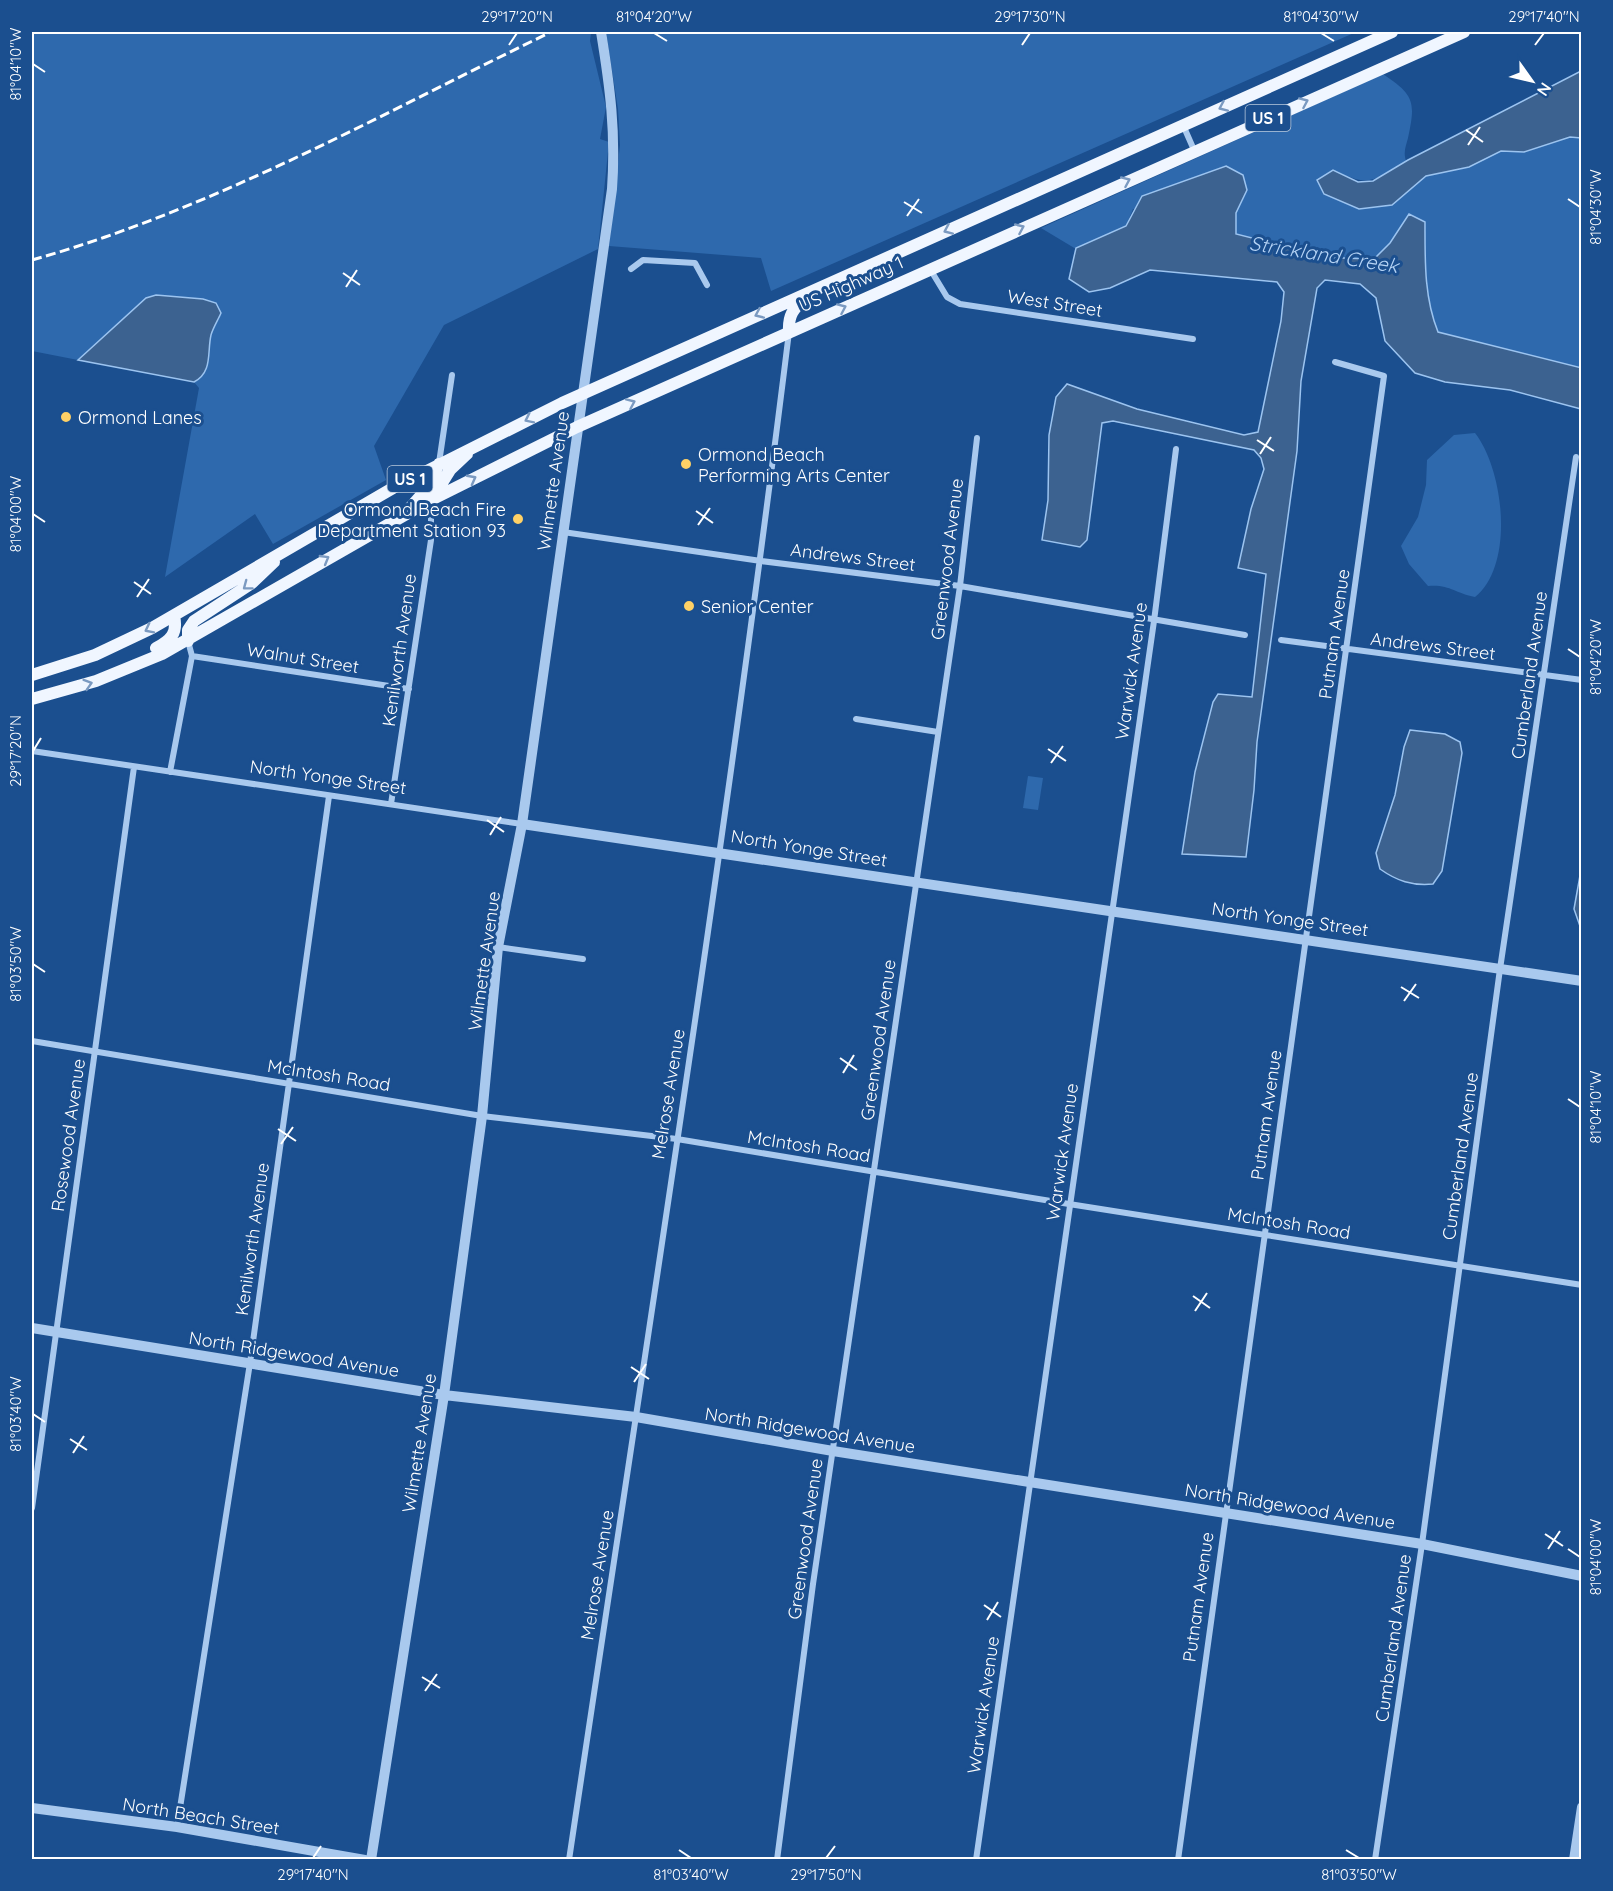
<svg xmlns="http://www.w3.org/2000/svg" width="1613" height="1891" font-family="Quicksand,sans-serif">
  <rect width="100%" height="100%" fill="#1b4f8f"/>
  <!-- green -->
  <path fill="#2e69ad" d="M32,32H591L590,41L606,107L600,139L609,142L598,249L444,325L374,446L386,480L273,544L255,514L165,577L199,388L194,382C213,372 207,352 211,335C213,328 218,320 221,313L216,303L203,299L156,295L78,360L32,351Z
    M606,32H1356L771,291L761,258L609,246L620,145L618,109Z
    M1383,74C1414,95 1416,101 1408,138C1406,146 1403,152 1406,161C1372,181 1371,188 1333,170L1392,205L1426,176L1469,167L1501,151L1524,152L1570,137L1581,138V368L1438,332C1424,296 1425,261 1425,223L1410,214L1390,243L1374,259L1308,257L1280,245L1236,234V213L1247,190L1133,209L1126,226L1076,249L1041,228Z
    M1475,433C1504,470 1515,565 1475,597C1455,593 1449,584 1428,586L1409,564L1401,546L1418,517L1426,485L1427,460L1454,435Z
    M1028,776L1043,778L1038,810L1023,808Z"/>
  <!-- water -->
  <path fill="#3c6290" stroke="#9cc4f0" stroke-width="1.5" d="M1581,71V138L1570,137L1524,152L1501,151L1469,167L1426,176L1392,205L1359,209L1324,194L1317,180L1333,170L1358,182L1373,181L1408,160Z
    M1226,166L1243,175L1247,190L1236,213V234L1280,245L1308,257L1374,259L1390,243L1409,214L1425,222C1425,260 1424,297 1438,332L1582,368L1581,409L1510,390L1445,382L1415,373L1385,341L1376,298L1360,284L1325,280L1317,288L1301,381L1297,451L1257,742L1254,790L1246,857L1182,854L1195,772L1213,702L1218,694L1252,697L1266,574L1238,568L1251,509L1264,469L1261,458L1254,450L1113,421L1102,423L1087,540L1080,547L1042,540L1048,500L1049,435L1056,397L1067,384L1137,409L1244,435L1258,432L1281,321L1284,292L1277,282L1150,270L1110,288L1089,292L1069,279L1076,248L1126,226L1142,196Z
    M156,295L203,299L216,303L221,313C218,320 213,328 211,335C207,352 213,372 194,382L78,360L146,298Z
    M1410,730L1445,734L1460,742L1462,753L1442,871L1433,884C1412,886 1397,881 1380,869L1376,853L1395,795L1404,747Z
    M1581,870L1582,929H1581L1574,909Z"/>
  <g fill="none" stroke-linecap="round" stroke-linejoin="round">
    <!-- minor -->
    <path stroke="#a9c9ee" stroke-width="6" d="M1183,125L1194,150
      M631,269L643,260L695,263L707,285
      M930,269L947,297L960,304L1193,339
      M439,463L452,375
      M563,532L761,561L960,586L1245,635
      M1281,640L1582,680
      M192,656L409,689
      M856,719L938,732
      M32,751L522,824
      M170,772L192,656L188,641
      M391,804L431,540V500
      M498,947L583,959
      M32,1041L482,1116L677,1139L1069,1204L1582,1285
      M32,1508L134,767
      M177,1827L250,1363L329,796
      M569,1860C645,1351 726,843 789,332
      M777,1860L813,1584L960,586L977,438
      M976,1860L1154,621L1176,449
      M1178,1860L1384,376L1335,362
      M1375,1860L1422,1544L1500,969L1576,457"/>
    <!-- tertiary -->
    <path stroke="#a9c9ee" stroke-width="10" d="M522,824L1582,981
      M32,1328L444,1395L636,1417L833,1451L1422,1544L1582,1576
      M32,1808L177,1827L365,1860
      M371,1860L444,1395L482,1116L498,947L522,824L612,189C616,132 610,87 601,32
      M1574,1860L1582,1807"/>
    <!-- primary -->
    <path stroke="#f0f6ff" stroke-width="12" d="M789,332C788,315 793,309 806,297
      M432,499L450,470L467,454
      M409,509L425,491L439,464
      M188,641V630L194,621L252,583L274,562
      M156,648C171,640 178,633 174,616
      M32,675L95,655L152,628L393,488L562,403L1392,32
      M32,699L96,681L162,654L431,500L577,427L1464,32"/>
    <!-- rail -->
    <path stroke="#fff" stroke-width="3" stroke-dasharray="10 4.5" stroke-linecap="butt" d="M32,260C214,209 381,114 551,32"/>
  </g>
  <!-- one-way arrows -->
  <defs><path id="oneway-chevron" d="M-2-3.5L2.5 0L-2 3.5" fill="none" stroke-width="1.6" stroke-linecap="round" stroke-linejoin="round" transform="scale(1.5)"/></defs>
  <g stroke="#7b9ac1">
    <use href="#oneway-chevron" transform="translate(1304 102) rotate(-24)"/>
    <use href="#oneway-chevron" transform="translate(1223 107) rotate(156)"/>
    <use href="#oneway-chevron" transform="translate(1126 181) rotate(-24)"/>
    <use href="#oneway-chevron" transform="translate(1020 228) rotate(-24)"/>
    <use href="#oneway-chevron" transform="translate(948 230) rotate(156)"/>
    <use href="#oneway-chevron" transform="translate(842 308) rotate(-24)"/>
    <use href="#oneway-chevron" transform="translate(759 314) rotate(156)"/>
    <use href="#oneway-chevron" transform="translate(631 403) rotate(-24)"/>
    <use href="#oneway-chevron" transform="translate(529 419) rotate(154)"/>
    <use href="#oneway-chevron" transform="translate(472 479) rotate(-28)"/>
    <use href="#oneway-chevron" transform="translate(325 559) rotate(-30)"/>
    <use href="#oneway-chevron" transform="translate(247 586) rotate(143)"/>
    <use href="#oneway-chevron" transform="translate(149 629) rotate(153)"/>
    <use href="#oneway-chevron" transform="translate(88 684) rotate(-17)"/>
  </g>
  <!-- ticks -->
  <path fill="none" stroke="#fff" stroke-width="2" d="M654,33L667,41M1321,33L1334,41M509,45L517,33M1022,45L1030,33M1535,45L1544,33M33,64L45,72M1466,130L1483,142M1468,145L1480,127M1568,199L1580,207M904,202L922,213M907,216L919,199M343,273L360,285M346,287L357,270M1257,440L1274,451M1260,454L1271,437M696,511L713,523M33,514L45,522M698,525L710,508M134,582L151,594M137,597L149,579M1568,649L1580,657M1048,749L1066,761M33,751L41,738M1051,763L1063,746M487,820L504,832M490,835L501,817M33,964L45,972M1401,987L1419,998M1404,1001L1416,984M840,1058L857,1070M843,1073L854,1055M1568,1099L1580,1107M278,1129L296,1141M281,1144L293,1127M1193,1296L1210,1308M1195,1311L1207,1293M631,1367L649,1379M634,1382L646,1364M33,1414L45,1422M70,1439L87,1450M73,1453L84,1436M1545,1534L1563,1546M1548,1549L1560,1531M1568,1549L1580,1557M984,1605L1001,1617M987,1620L998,1602M422,1677L440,1688M425,1691L437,1674M679,1850L691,1858M1346,1850L1359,1858M313,1858L321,1846M826,1858L835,1846"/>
  <!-- markers -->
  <g fill="#ffd166" stroke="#1b4f8f" stroke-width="2">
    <circle cx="66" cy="417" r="6"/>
    <circle cx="686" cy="464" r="6"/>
    <circle cx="518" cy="519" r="6"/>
    <circle cx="689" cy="606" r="6"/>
  </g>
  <g text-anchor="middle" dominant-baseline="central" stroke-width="6" stroke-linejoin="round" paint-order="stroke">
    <!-- shield labels -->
    <g fill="#1b4f8f" stroke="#bbcadd" stroke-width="1.5">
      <rect x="1245.5" y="105" width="45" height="26" rx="4.5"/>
      <rect x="387.5" y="466" width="45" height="26" rx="4.5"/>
    </g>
    <g font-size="16" font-weight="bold" fill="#fff">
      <text x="1268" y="118">US 1</text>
      <text x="410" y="479">US 1</text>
    </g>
    <!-- street labels -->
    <g font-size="18" fill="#fff" stroke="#1b4f8f">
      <text transform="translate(851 284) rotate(-24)">US Highway 1</text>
      <text transform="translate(1055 303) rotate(9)">West Street</text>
      <text transform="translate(553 481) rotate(-82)">Wilmette Avenue</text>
      <text transform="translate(853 557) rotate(7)">Andrews Street</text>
      <text transform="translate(947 559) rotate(-83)">Greenwood Avenue</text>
      <text transform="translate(1334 634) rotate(-82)">Putnam Avenue</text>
      <text transform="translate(1433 646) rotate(7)">Andrews Street</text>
      <text transform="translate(399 650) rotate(-82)">Kenilworth Avenue</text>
      <text transform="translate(303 658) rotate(9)">Walnut Street</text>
      <text transform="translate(1131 671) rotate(-82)">Warwick Avenue</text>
      <text transform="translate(1529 675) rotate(-82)">Cumberland Avenue</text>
      <text transform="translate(328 777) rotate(8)">North Yonge Street</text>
      <text transform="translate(809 848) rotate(9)">North Yonge Street</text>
      <text transform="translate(1290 919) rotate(8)">North Yonge Street</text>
      <text transform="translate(484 961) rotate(-82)">Wilmette Avenue</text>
      <text transform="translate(878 1040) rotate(-82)">Greenwood Avenue</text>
      <text transform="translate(329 1075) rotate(9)">McIntosh Road</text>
      <text transform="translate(668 1094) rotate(-81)">Melrose Avenue</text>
      <text transform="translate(1266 1115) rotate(-82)">Putnam Avenue</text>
      <text transform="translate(68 1135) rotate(-82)">Rosewood Avenue</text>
      <text transform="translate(809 1146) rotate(9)">McIntosh Road</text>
      <text transform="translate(1062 1152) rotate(-82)">Warwick Avenue</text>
      <text transform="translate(1460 1156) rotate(-82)">Cumberland Avenue</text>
      <text transform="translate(1289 1223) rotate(9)">McIntosh Road</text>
      <text transform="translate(252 1239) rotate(-82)">Kenilworth Avenue</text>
      <text transform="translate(294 1354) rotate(9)">North Ridgewood Avenue</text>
      <text transform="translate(810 1430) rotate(9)">North Ridgewood Avenue</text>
      <text transform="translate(419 1443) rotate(-81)">Wilmette Avenue</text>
      <text transform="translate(1290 1506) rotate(9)">North Ridgewood Avenue</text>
      <text transform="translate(805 1539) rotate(-82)">Greenwood Avenue</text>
      <text transform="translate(597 1575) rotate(-81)">Melrose Avenue</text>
      <text transform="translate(1198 1597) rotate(-82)">Putnam Avenue</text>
      <text transform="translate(1393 1638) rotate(-82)">Cumberland Avenue</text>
      <text transform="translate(983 1705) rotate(-82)">Warwick Avenue</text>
      <text transform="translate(201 1816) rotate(9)">North Beach Street</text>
    </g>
    <!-- poi labels -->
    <g font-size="18" fill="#fff" stroke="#1b4f8f" text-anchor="start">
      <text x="78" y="417">Ormond Lanes</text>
      <text x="698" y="454">Ormond Beach<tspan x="698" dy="21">Performing Arts Center</tspan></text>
      <text x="506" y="509" text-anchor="end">Ormond Beach Fire<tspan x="506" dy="21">Department Station 93</tspan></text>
      <text x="701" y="606">Senior Center</text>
    </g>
    <!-- water labels -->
    <g font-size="20" font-style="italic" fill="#b5d3f5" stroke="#1b4f8f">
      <text transform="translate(1324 254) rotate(9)">Strickland Creek</text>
    </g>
  </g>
  <!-- border -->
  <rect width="1613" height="1891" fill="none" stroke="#1b4f8f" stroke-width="66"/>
  <!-- north arrow -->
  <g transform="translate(1532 81) rotate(124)" stroke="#1b4f8f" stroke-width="4.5" paint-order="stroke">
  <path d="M0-4.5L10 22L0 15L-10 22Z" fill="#ffffff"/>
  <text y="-9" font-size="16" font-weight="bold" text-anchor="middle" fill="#ffffff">N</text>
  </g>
  <rect x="33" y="33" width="1547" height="1825" fill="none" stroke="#fff" stroke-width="2"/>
  <g font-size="15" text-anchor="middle" fill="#fff">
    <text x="517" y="22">29°17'20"N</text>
    <text x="654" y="22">81°04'20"W</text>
    <text x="1030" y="22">29°17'30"N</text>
    <text x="1321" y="22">81°04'30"W</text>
    <text x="1544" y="22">29°17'40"N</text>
    <text transform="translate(16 64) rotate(-90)" y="5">81°04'10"W</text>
    <text transform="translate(1596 207) rotate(-90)" y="5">81°04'30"W</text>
    <text transform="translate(16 514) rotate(-90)" y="5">81°04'00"W</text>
    <text transform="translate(1596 657) rotate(-90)" y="5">81°04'20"W</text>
    <text transform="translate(16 751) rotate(-90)" y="5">29°17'20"N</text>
    <text transform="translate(16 964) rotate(-90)" y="5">81°03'50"W</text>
    <text transform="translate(1596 1107) rotate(-90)" y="5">81°04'10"W</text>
    <text transform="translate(16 1414) rotate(-90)" y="5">81°03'40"W</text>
    <text transform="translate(1596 1557) rotate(-90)" y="5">81°04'00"W</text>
    <text x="313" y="1880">29°17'40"N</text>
    <text x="691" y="1880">81°03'40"W</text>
    <text x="826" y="1880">29°17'50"N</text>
    <text x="1359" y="1880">81°03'50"W</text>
  </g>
</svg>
